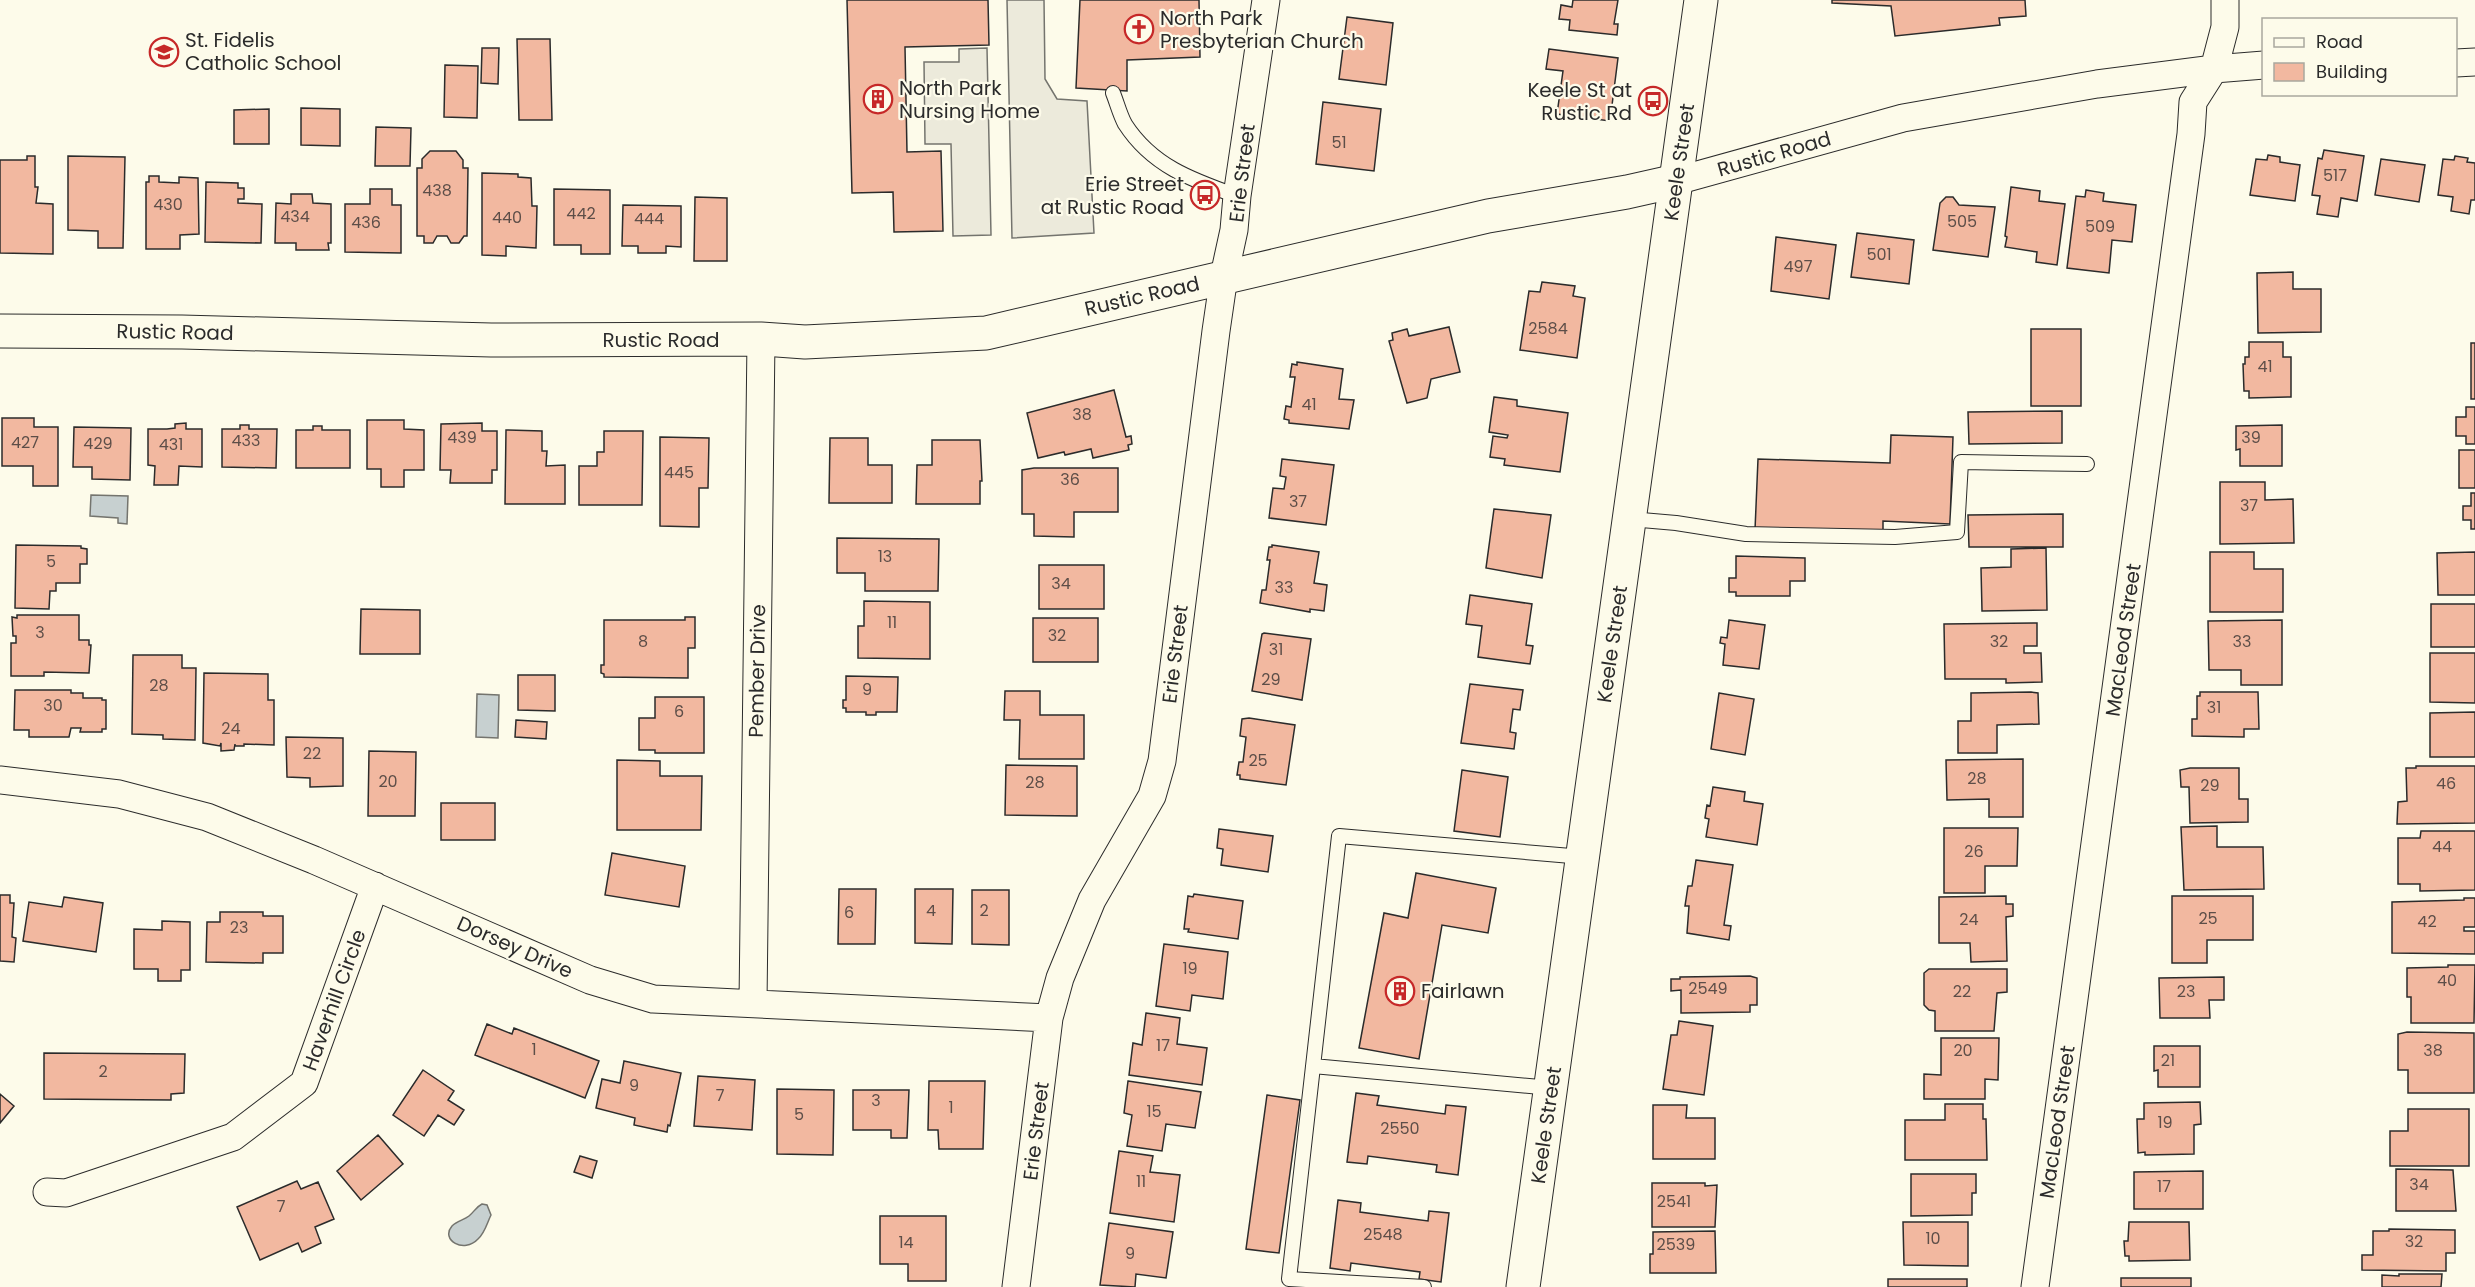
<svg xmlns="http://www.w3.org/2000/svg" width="2475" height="1287" font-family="Poppins,sans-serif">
  <rect width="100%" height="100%" fill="#fdfbea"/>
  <!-- parking -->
  <path fill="#eceadb" stroke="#74746e" stroke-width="1.5" d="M1007,0H1044L1045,79L1057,99L1087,101L1094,233L1012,238Z
    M987,48L991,235L953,236L951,144H925L924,62H959V49Z"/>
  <!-- water -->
  <path fill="#c7d0d0" stroke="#74746e" stroke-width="1.5" d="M91,495L128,496L127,524L118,523V518L90,516Z
    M477,694L499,695L498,738L476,737Z
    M482,1204L487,1205L491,1215C487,1223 485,1233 478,1239C464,1254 440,1240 452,1226C457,1221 464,1220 469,1216C474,1212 476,1207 482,1204Z"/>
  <!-- building -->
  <path fill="#f2b8a0" stroke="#2b2b2b" stroke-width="1.5" d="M847,0H988L989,45L905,47L907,152L941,151L943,231L894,232L893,192L852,193Z
    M1080,0H1199L1200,57L1127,60V91L1076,88Z
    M1573,0H1618L1614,24H1618L1617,35L1569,30L1570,20L1559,19L1561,5L1572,7Z
    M1832,0H2025L2026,16L1999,18L2000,25L1895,36L1891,6L1832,3Z
    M1347,17L1393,23L1386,85L1339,79Z
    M517,39H550L552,120H519Z
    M482,48H499L498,84L481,83Z
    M1549,49L1618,58L1610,121L1557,114L1563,71L1546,69Z
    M445,65L478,66L477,118L444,117Z
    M1323,102L1381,109L1374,171L1316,164Z
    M301,108L340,109V146L301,145Z
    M269,109V144H234V110Z
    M376,127L411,128L410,166H375Z
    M2324,150L2364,156L2357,201L2341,198L2338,217L2317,214L2320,196L2312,195L2318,158L2322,159Z
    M430,151H456L463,160V168H468L467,236H464L459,243H451L447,236H437L433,243H424V236H417V168H422V159Z
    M2268,155L2280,157V162L2300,165L2295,201L2250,195L2256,159L2267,160Z
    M27,156H35V187H38L36,203L53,204V254L0,253V160H27Z
    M68,156L125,157L123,248H98V231L68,230Z
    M2455,156L2468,158L2467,162L2475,163V200H2471L2469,214L2451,211L2453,197L2438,195L2443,159L2454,160Z
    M2381,159L2425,165L2419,202L2375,195Z
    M482,173L518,174V177L531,178L532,206H537L536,248L506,246V256L482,255Z
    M149,176H159V182L179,183V177L198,178L199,234L180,235V249H146V182H149Z
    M206,182L238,183V188H244V199H238V203L262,204L261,243L205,242Z
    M2011,187L2040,191L2039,201L2065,204L2057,265L2036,262L2037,252L2005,247L2007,237L2005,236Z
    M370,189H392V205H401V253L345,252V204H370Z
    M554,189L610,190V254H581V245H554Z
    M2086,190L2104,193L2103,201L2136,205L2132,242L2112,240L2109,273L2067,268L2076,196L2085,197Z
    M291,194H312L313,203L331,204V243H328L329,250H296V243H275L276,203L291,204Z
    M695,197L727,198V261H694Z
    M1946,197H1953L1959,205L1995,207L1988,257L1933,250L1940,203Z
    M623,205L681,206V247L666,246V253H638V246H622Z
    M1857,233L1914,240L1909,284L1851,277Z
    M1776,237L1836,245L1829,299L1771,291Z
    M2293,272V289H2321V332L2258,333L2257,273Z
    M1542,282L1575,286L1573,296L1585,298L1577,358L1520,350L1529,291L1540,292Z
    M1449,327L1460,372L1431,379L1427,398L1407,403L1389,341L1393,340L1392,333L1407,329L1409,336Z
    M2031,329H2081V406H2031Z
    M2249,342H2283V357H2291V397L2249,398V391H2244L2243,364H2245V357H2249Z
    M2471,343H2475V399H2471Z
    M1297,362L1343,369L1339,399L1354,400L1349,429L1289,423V420L1284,419L1286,406L1291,407L1295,377H1290L1292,364L1297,365Z
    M1114,390L1126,437L1131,436L1132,444L1128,445L1129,450L1093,458L1091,449L1065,455L1064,452L1038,458L1027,413Z
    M1494,397L1517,400V406L1568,413L1560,472L1504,465L1505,459L1490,457L1493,436L1507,438L1508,435L1489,432Z
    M2466,407H2475V444H2466V436H2456V417H2466Z
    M2062,411V443L1969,444L1968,412Z
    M2,418H34V427H58V486H33V466H2Z
    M367,420H404V429L424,430V470H404V487H381V469H367Z
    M186,423V429H202V467L179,466L178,485H154L155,466L148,465V429H167L175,428V424Z
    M482,423V431H497V470H492V483H450L451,470H440L441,424Z
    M240,425H249V429H277L276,468L222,467V429H240Z
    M2282,425V466H2240V449L2236,450V426Z
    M313,426H322V430H350V468H296V430H313Z
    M74,427L131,428L130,480L92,479V467H73Z
    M506,430L542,431V451H547L546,466L565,465V504H505Z
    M604,431H643L642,505H579V466H597V452H604Z
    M1891,435L1953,437L1950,524L1883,521V534L1755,530L1758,459L1890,463Z
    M660,437L709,438L708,488H699V527L660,526Z
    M830,438H868V465H892V503H829Z
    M932,440H980L982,481H980V504H916L917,465H932Z
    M2459,450H2475V488H2459Z
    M1282,459L1334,465L1326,525L1269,518L1273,488L1284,489L1286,477L1280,476Z
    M1034,468H1118V512H1074V537L1034,536V514H1022V470Z
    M2220,482H2265V500L2293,499L2294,543L2220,544Z
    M2471,493H2475V529H2471V520H2463V506H2471Z
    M1494,509L1551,515L1542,578L1486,568Z
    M2063,514V547H1969L1968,515Z
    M837,538L939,539L938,591H865V573H837Z
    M16,545L81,546V548L87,549V564H80V583H56V591H50L49,609L15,608Z
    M1272,545L1319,552L1314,583L1327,585L1324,611L1310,609V612L1260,603L1262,590H1266L1270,560H1267L1269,547H1272Z
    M2046,548L2047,610L1982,611L1981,568L2011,567V549Z
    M2210,552H2254V569H2283V612H2210Z
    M2475,552V595H2438L2437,553Z
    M1736,556L1805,558V581H1790V596H1736V592H1729V578H1736Z
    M1039,565H1104V609H1039Z
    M1470,595L1532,604L1526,645L1533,646L1530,664L1478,657L1482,626L1466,624Z
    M864,601L930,602V659L858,658V626H864Z
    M2431,604H2475V647H2431Z
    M361,609L420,610V654H360Z
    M17,615H79V640H89V645H91L89,673L44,672V676H11V643H16V636H13L12,617L17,618Z
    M685,617H695V648H688V678L604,677V674L601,673V665H604V620H685Z
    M1033,618H1098V662H1033Z
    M1729,620L1765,625L1759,669L1723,665L1725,644L1720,643L1721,637L1727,638Z
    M2282,620V685H2241V670H2209L2208,621Z
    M2037,623V646H2024V653H2041L2042,682L2006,683V679H1945L1944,624Z
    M1264,633L1311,639L1302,700L1252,691L1262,634Z
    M2430,653H2475V703L2430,702Z
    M133,655H182V668H196L195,740L163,739V735L132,734Z
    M204,673L268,674V700H274V745L244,744V746H235V744L234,750L221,751V743L220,746L203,743Z
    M518,675H555V711L518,710Z
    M846,676L898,677L897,712H876V715H866V712H846V708H843V700H846Z
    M1470,684L1523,690L1520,710L1513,709L1510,732L1516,733L1514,749L1461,743Z
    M15,690H71V693H83V698H102V700H106V729H102V732H80L81,728H71L69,737H29V730H14Z
    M1005,691H1040V715H1084V759H1019L1020,720H1004Z
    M2031,692L2038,693L2039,724L1997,725V753H1958V721H1971V693Z
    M2200,692H2258L2259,729H2244V737L2192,736V719H2197V696H2200Z
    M1719,693L1754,699L1745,755L1711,749Z
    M655,697H704V753H655V750H639V718H655Z
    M2475,712V757H2430V713Z
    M1249,718L1295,725L1286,785L1240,779V775H1237L1239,762H1243L1246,737L1240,736L1242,719Z
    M516,720L547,722L546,739L515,737Z
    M286,737L343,738V786L310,787V778L287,777Z
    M369,751L416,752L415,816H368Z
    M2023,759V817H1989V799L1947,800L1946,760Z
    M617,760L660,761V776H702L701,830H617Z
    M1006,765L1077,766V816L1005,815Z
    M2416,766H2475V823L2397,824L2398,802L2407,801L2406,768H2416Z
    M2190,768H2239V799H2248V822L2190,823L2189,787H2181L2180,770Z
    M1462,770L1508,777L1500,837L1454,831Z
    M1713,787L1745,792L1744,801L1763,804L1757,845L1706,837L1709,819L1705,818L1707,805L1710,806Z
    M441,803H495V840H441Z
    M2217,826V847H2263L2264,889L2184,890L2181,827Z
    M1944,828H2018L2017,866H1985V893H1944Z
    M1219,829L1273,836L1268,872L1221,865L1223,849L1217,848Z
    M2421,831H2475V890L2420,891V884H2398V838H2420Z
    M612,853L685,866L679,907L605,895Z
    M1696,860L1733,865L1724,925L1731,926L1729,940L1687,933L1689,906H1685L1688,886H1692Z
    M1416,873L1496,888L1488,933L1442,925L1419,1059L1359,1048L1384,913L1408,918Z
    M839,889H876L875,944H838Z
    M915,889H953L952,944L915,943Z
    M972,890H1009V945L972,944Z
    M1194,894L1243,901L1238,939L1188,932L1189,929H1184L1188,896L1193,897Z
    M0,895H10V903H14L12,937L16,938L14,962L0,961Z
    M2006,896V904H2013V916L2006,917L2007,961L1971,962L1970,943H1939V897Z
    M2172,896H2253V940H2207V963H2172Z
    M64,897L103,903L96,952L23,941L29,902L62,907Z
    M2464,898H2475V927H2464V931H2475V954L2392,953V902L2464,900Z
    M220,912H263V916H283V953H263V963L206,962L207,922H220Z
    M162,921L190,922V970H181V981H158V969H134V929L162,930Z
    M1164,944L1228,952L1223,999L1192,995L1190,1011L1156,1006Z
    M2448,965H2475L2474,1023H2411V997H2407V968L2448,967Z
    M1929,969H2007V992L1997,993L1994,1031H1935V1011L1929,1010L1924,1005V973Z
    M1750,976L1757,978V1005H1750V1012L1681,1013V990L1671,991V979H1680V977Z
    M2224,977V1000H2209L2210,1018H2160L2159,978Z
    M1146,1013L1180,1018L1177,1044L1207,1048L1202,1085L1129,1075L1133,1043L1142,1045Z
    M1679,1021L1713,1026L1704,1095L1663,1089L1671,1035H1677Z
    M487,1024L512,1034L514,1028L599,1061L585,1098L475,1055Z
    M2407,1032L2474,1033V1093H2408V1070H2398V1034Z
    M1941,1038H1999L1998,1080L1985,1079V1099H1924V1074L1941,1075Z
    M2154,1046H2200V1087H2158V1070L2154,1071Z
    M44,1053L185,1054L184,1093L171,1094V1100L44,1099Z
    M624,1061L681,1073L670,1126L668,1125L667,1132L634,1125L635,1118L596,1108L602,1079L620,1083Z
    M423,1070L454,1091L448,1100L464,1110L454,1125L438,1115L424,1136L393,1115Z
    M698,1076L755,1080L752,1130L694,1126Z
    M929,1081H985L983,1149H939L938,1130H928Z
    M1128,1081L1201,1092L1195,1128L1166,1124L1162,1151L1127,1146L1132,1115L1124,1113Z
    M777,1089L834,1090L833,1155L777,1154Z
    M853,1090H909L907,1138H891V1130H853Z
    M1356,1093L1379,1096L1377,1105L1445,1114L1446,1105L1466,1107L1458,1175L1436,1172L1437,1165L1368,1156L1367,1164L1347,1162Z
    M0,1094L14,1106L0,1123Z
    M1267,1095L1300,1100L1279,1253L1246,1249Z
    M2200,1102L2201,1124L2194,1125V1154L2145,1155V1152L2138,1153L2137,1119H2144V1103Z
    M1945,1104H1983V1119H1986L1987,1160H1905V1120H1945Z
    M1653,1105H1687L1686,1118H1715V1159H1653Z
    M2408,1109H2469V1166H2390V1131H2408Z
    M378,1135L403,1164L361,1200L337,1171Z
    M1119,1151L1153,1156L1150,1172L1180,1175L1174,1222L1110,1213Z
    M580,1156L597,1161L592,1178L574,1172Z
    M2396,1169L2453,1170L2456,1211H2396Z
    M2203,1171V1209H2134V1172Z
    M1911,1174H1976V1193H1972V1215L1911,1216Z
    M297,1181L301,1189L318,1182L334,1219L315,1227L321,1243L302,1252L298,1243L260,1260L237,1207Z
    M1652,1183H1705V1186L1717,1185L1715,1227H1652Z
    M1338,1200L1361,1203L1360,1212L1428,1221L1429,1211L1449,1213L1441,1282L1419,1279L1420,1272L1351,1263L1350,1271L1330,1268Z
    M880,1216H946V1281H908V1264H880Z
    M1903,1222H1968V1266L1904,1265Z
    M2129,1222H2189L2190,1260L2129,1261V1256H2125L2124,1241H2128Z
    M1109,1223L1173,1232L1166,1278L1136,1274L1135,1287L1100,1285Z
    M2389,1229L2455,1230V1253H2446V1271L2362,1270V1255H2373V1231H2389Z
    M1715,1231L1716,1273H1650V1254H1653V1232Z
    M2399,1274H2442L2441,1287H2382V1275L2399,1276Z
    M2121,1278H2191V1287H2121Z
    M1888,1279H1967V1287H1888Z"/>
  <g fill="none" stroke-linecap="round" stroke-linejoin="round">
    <!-- service casing -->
    <g stroke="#2b2b2b" stroke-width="16">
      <path id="service" d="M1113,93C1117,103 1120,115 1125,124C1152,166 1192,180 1237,196
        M1630,519L1676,523L1746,534L1895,537L1957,532L1961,462L2087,464
        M1313,1066L1551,1088
        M1424,1287L1289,1279L1339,836L1583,857"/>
    </g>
    <!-- minor casing -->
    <g stroke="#2b2b2b" stroke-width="29">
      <path id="minor" d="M2456,63L2475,62
        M1676,181L1903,118L2097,84L2214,69L2264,65
        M0,780L119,794L207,817L314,860L590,980L653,999L1049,1018
        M753,1003L761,339
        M47,1192L66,1193L233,1137L304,1083L375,886
        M1016,1287L1049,1018L1060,978L1092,900L1152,796L1162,761L1216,331L1224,276L1234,230L1237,196L1266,0
        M2035,1287L2191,134L2193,102L2214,69L2225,27V0"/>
    </g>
    <!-- tertiary casing -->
    <g stroke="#2b2b2b" stroke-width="35">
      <path id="tertiary" d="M0,331L182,332L491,340L761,339L805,342L986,333L1488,216L1627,192L1676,181"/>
    </g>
    <!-- secondary casing -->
    <g stroke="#2b2b2b" stroke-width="35">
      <path id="secondary" d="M1523,1287L1701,0"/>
    </g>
    <!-- service -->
    <use href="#service" stroke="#fdfbea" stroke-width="14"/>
    <!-- minor -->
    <use href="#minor" stroke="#fdfbea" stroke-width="27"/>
    <!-- tertiary -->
    <use href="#tertiary" stroke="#fdfbea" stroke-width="33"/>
    <!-- secondary -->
    <use href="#secondary" stroke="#fdfbea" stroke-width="33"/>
  </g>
  <!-- icons -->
  <defs>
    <g id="church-ring" transform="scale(1.5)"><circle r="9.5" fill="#fdfbea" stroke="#c62828" stroke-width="1.5"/><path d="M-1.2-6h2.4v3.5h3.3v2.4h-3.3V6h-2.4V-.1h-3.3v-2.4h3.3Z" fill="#c62828"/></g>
    <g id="school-ring" transform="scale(1.5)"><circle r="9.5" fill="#fdfbea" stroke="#c62828" stroke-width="1.5"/><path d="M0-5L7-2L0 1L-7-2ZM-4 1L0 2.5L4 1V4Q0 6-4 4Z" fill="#c62828"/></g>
    <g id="building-ring" transform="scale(1.5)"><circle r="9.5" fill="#fdfbea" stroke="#c62828" stroke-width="1.5"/><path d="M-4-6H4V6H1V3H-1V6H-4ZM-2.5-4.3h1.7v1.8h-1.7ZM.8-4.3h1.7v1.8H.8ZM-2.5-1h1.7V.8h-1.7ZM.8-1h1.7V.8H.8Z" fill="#c62828"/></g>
    <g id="bus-ring" transform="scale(1.5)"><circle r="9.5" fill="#fdfbea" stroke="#c62828" stroke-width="1.5"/><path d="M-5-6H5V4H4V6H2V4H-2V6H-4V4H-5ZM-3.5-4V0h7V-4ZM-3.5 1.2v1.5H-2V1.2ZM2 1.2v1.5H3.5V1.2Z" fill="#c62828"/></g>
  </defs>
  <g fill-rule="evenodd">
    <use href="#church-ring" x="1139" y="29"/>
    <use href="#school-ring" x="164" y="52"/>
    <use href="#building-ring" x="878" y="99"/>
    <use href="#bus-ring" x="1653" y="101"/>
    <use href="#bus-ring" x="1205" y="195"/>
    <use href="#building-ring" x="1400" y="991"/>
  </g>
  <g text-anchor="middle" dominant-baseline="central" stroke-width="4.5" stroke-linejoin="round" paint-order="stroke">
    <!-- number labels -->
    <g font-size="16" fill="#5d4e48">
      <text x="1339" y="142">51</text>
      <text x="2335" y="175">517</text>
      <text x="437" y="190">438</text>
      <text x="168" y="204">430</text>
      <text x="581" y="213">442</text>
      <text x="295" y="216">434</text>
      <text x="507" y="217">440</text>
      <text x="649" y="218">444</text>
      <text x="1962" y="221">505</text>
      <text x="366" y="222">436</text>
      <text x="2100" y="226">509</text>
      <text x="1879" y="254">501</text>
      <text x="1798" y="266">497</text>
      <text x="1548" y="328">2584</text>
      <text x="2265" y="366">41</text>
      <text x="1309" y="404">41</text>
      <text x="1082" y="414">38</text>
      <text x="462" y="437">439</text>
      <text x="2251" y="437">39</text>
      <text x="246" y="440">433</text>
      <text x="25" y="442">427</text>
      <text x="98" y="443">429</text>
      <text x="171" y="444">431</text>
      <text x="679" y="472">445</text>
      <text x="1070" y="479">36</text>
      <text x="1298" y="501">37</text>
      <text x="2249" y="505">37</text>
      <text x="885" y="556">13</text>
      <text x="51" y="561">5</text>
      <text x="1061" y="583">34</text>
      <text x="1284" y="587">33</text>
      <text x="892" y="622">11</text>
      <text x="40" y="632">3</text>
      <text x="1057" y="635">32</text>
      <text x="643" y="641">8</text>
      <text x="1999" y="641">32</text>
      <text x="2242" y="641">33</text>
      <text x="1276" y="649">31</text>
      <text x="1271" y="679">29</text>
      <text x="159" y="685">28</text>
      <text x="867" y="689">9</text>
      <text x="53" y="705">30</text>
      <text x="2214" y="707">31</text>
      <text x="679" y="711">6</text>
      <text x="231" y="728">24</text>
      <text x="312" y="753">22</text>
      <text x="1258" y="760">25</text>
      <text x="1977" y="778">28</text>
      <text x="388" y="781">20</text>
      <text x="1035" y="782">28</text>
      <text x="2446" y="783">46</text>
      <text x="2210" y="785">29</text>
      <text x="2442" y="846">44</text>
      <text x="1974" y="851">26</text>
      <text x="931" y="910">4</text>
      <text x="984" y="910">2</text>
      <text x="849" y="912">6</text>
      <text x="2208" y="918">25</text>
      <text x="1969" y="919">24</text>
      <text x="2427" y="921">42</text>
      <text x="239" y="927">23</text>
      <text x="1190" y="968">19</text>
      <text x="2447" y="980">40</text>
      <text x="1708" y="988">2549</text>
      <text x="1962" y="991">22</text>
      <text x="2186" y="991">23</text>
      <text x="1163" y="1045">17</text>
      <text x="534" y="1049">1</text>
      <text x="1963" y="1050">20</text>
      <text x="2433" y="1050">38</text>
      <text x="2168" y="1060">21</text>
      <text x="103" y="1071">2</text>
      <text x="634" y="1085">9</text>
      <text x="720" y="1095">7</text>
      <text x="876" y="1100">3</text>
      <text x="951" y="1107">1</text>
      <text x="1154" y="1111">15</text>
      <text x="799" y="1114">5</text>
      <text x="2165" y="1122">19</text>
      <text x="1400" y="1128">2550</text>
      <text x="1141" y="1181">11</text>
      <text x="2419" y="1184">34</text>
      <text x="2164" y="1186">17</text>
      <text x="1674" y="1201">2541</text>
      <text x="281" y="1206">7</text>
      <text x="1383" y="1234">2548</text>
      <text x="1933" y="1238">10</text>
      <text x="2414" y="1241">32</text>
      <text x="906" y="1242">14</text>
      <text x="1676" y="1244">2539</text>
      <text x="1130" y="1253">9</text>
    </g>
    <!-- poi labels -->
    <g font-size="20" fill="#2b2b2b" stroke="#fdfbea" text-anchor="start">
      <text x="1160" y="18">North Park<tspan x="1160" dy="23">Presbyterian Church</tspan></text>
      <text x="185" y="40">St. Fidelis<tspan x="185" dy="23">Catholic School</tspan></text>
      <text x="899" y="88">North Park<tspan x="899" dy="23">Nursing Home</tspan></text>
      <text x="1632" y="90" text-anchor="end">Keele St at<tspan x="1632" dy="23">Rustic Rd</tspan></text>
      <text x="1184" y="184" text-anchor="end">Erie Street<tspan x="1184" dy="23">at Rustic Road</tspan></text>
      <text x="1421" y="991">Fairlawn</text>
    </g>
    <!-- street labels -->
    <g font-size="20" fill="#2b2b2b" stroke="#fdfbea">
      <text transform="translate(1774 154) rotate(-16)">Rustic Road</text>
      <text transform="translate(1679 162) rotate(-82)">Keele Street</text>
      <text transform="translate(1242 173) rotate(-83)">Erie Street</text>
      <text transform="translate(1142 296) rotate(-13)">Rustic Road</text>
      <text transform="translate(175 332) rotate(1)">Rustic Road</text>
      <text x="661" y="340">Rustic Road</text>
      <text transform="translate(2123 640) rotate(-82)">MacLeod Street</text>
      <text transform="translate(1612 644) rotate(-82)">Keele Street</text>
      <text transform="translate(1175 654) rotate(-83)">Erie Street</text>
      <text transform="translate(757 671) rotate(-89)">Pember Drive</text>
      <text transform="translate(515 947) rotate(24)">Dorsey Drive</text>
      <text transform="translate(334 1000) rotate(-70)">Haverhill Circle</text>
      <text transform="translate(2057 1122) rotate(-82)">MacLeod Street</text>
      <text transform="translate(1546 1125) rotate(-82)">Keele Street</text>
      <text transform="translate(1036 1131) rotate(-83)">Erie Street</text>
    </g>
  </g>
  <!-- legend -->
  <rect x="2262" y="18" width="195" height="78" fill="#fdfbea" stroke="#a9a89e" stroke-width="1.5"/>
  <rect x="2274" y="38" width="30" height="9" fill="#fdfbea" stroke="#a9a89e" stroke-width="1.5"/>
  <text x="2316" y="48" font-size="18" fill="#2b2b2b">Road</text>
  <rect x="2274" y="63" width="30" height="18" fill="#f2b8a0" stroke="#a9a89e" stroke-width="1.5"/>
  <text x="2316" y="78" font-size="18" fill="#2b2b2b">Building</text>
</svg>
